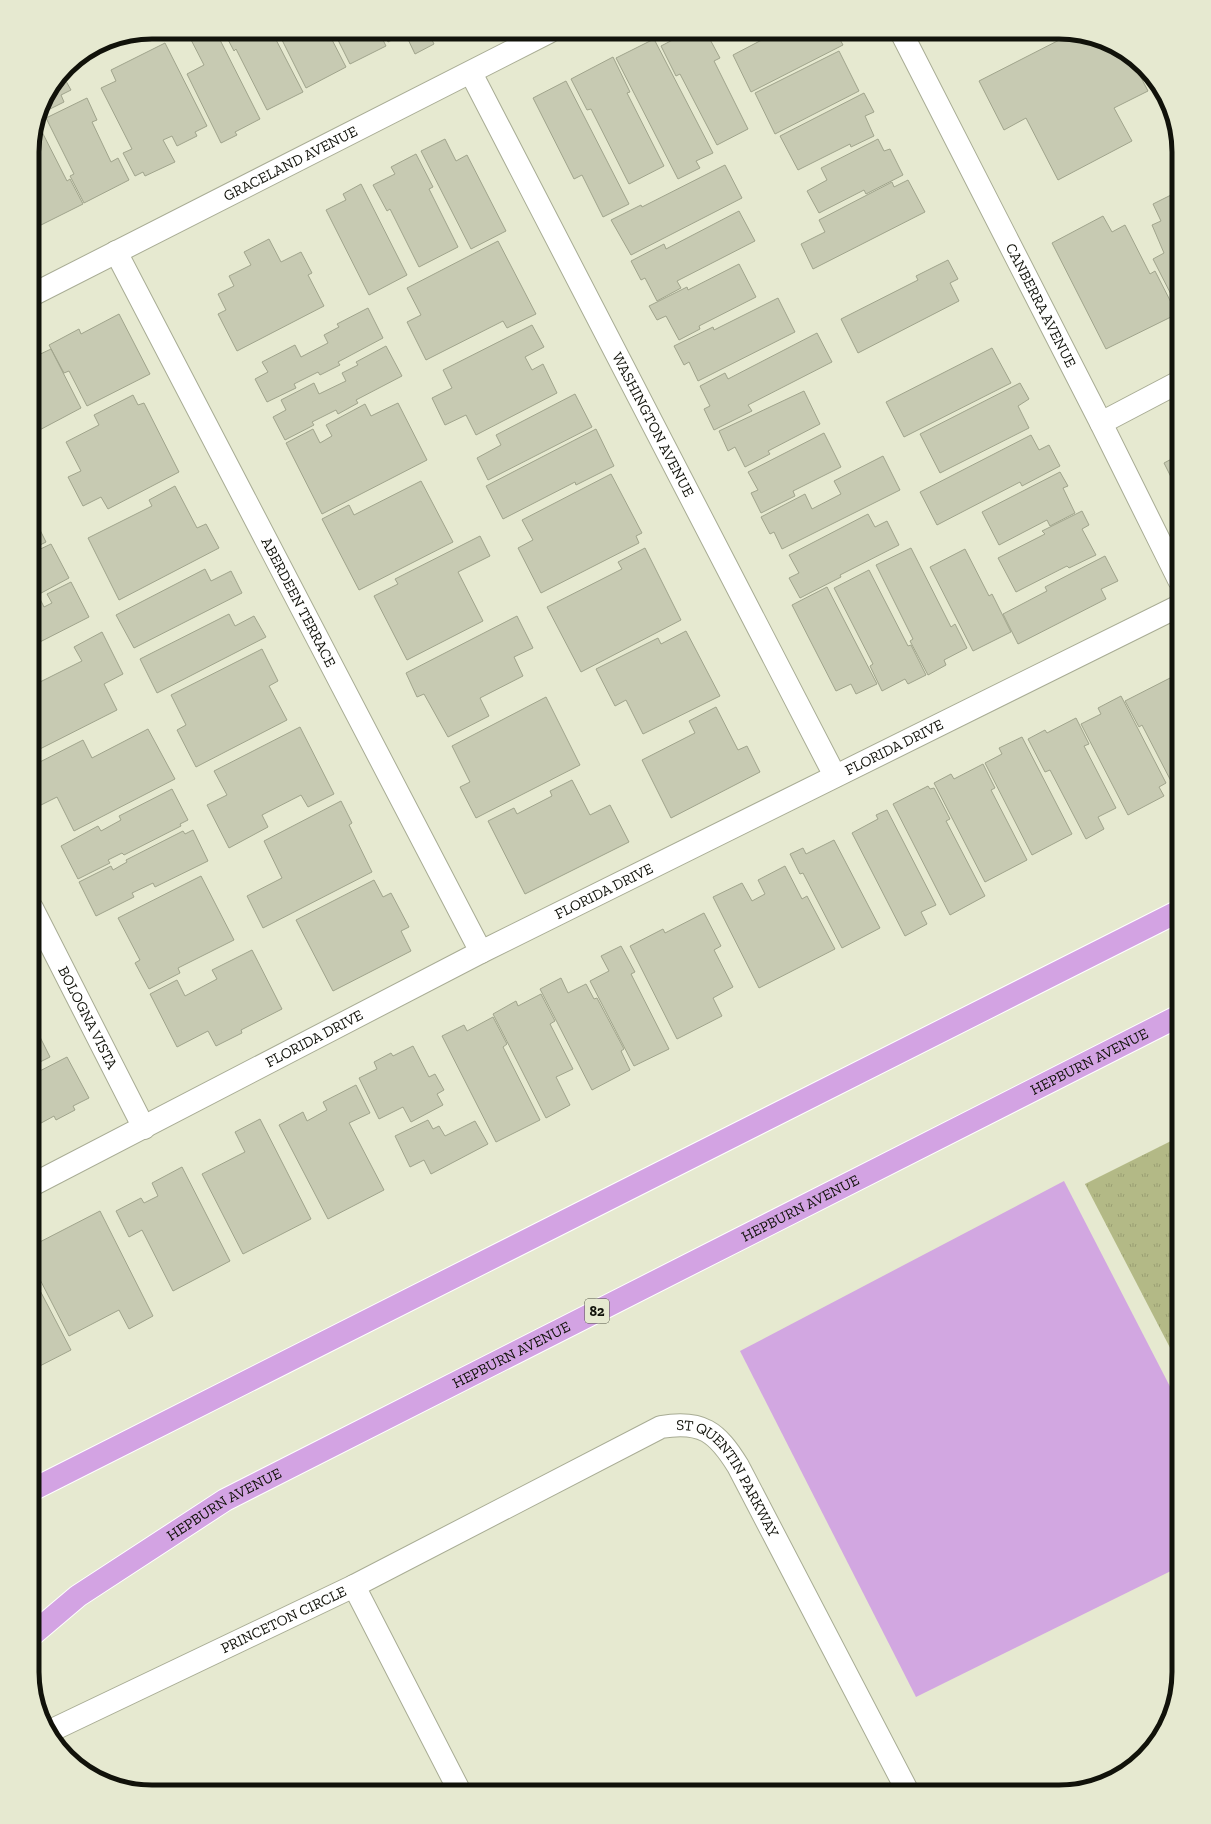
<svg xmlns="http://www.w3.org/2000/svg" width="1211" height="1824" font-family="'Zilla Slab',serif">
  <defs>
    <pattern id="park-tufts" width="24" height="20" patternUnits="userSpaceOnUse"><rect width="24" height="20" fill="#b3b986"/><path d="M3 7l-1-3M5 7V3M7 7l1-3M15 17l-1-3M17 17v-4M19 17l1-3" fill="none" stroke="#999e72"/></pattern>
  </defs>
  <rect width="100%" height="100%" fill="#e6e9d0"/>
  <!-- park -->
  <path fill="url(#park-tufts)" d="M1179,1137V1365L1085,1184Z"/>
  <!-- water -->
  <path fill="#d2a7e1" d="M1064,1181L1179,1404V1567L916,1697L740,1351Z"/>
  <!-- building -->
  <path fill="#c7cab2" stroke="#a0a48c" d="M187,32H216L260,119L235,132L237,135L221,143L187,74L204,65Z
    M224,32H272L303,92L267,110L236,49L234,51Z
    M278,32H328L346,67L306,88Z
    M334,32H379L386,46L350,64Z
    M383,32H428L434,44L415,54L405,33L388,42Z
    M688,32H706L720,58L714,61L748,129L717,145L680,74L676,76L661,46Z
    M777,32H836L843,45L751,92L733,55Z
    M1071,34L1119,48L1133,62L1148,91L1114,108L1132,141L1058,180L1026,118L1004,130L979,81Z
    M654,39L713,153L696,161L700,168L678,179L616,58Z
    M165,43L207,126L195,132L197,136L177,146L172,136L163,140L175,162L145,176L143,172L135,176L123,153L132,149L101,88L116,81L111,70Z
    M839,51L859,91L775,134L755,93Z
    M613,57L630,92L627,93L664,166L629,184L591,109L587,110L571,79Z
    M62,74L71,90L61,95L64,102L40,114L44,99Z
    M566,81L629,204L603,217L582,175L574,179L533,98Z
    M864,93L874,112L865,116L874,136L851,147L850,144L798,170L780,136Z
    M87,98L97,120L92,122L111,162L118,158L129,180L84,203L70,176L74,174L46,118Z
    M38,124L67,181L70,179L83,204L39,226L32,212V145Z
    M445,139L456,161L467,155L506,231L471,249L421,151Z
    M878,139L884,151L890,149L903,175L866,194L864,190L819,213L807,191L827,180L821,168Z
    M416,154L433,187L429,189L458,247L419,267L390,209L387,211L373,185L395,174L391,167Z
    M725,165L742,198L631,255L611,220L641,205L642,207Z
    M908,180L925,212L813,269L801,244L825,232L819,220L892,182L894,187Z
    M361,184L407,275L369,295L326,210L346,200L343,194Z
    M1179,191V310L1153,259L1164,253L1152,225L1161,221L1153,204Z
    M739,211L755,241L677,281L681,288L657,301L645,278L641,280L631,261L664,244L666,249Z
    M1103,216L1112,232L1125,225L1150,274L1155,271L1177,314L1106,349L1052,243Z
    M269,239L281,262L301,252L312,273L308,275L324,306L237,351L218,314L226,310L218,294L234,286L229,276L251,265L244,252Z
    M498,241L536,314L507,328L503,321L426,360L407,322L421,315L407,288Z
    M948,260L958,279L950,283L959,301L858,353L841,319L918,280L916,276Z
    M739,264L756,297L699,326L700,329L679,340L666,316L657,320L649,306L687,287L688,290Z
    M778,298L795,332L698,381L689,362L684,365L674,346L713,327L714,330Z
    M368,308L383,338L338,362L340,365L320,375L318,372L294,384L296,388L267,402L255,379L268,372L262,362L295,345L301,357L328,343L324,335L339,327L337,324Z
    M119,314L150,374L87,406L69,371L64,373L49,345L79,329L81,334Z
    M532,325L544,347L525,357L532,370L543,364L557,393L476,435L466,415L445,425L432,398L452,388L443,370Z
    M817,333L832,362L748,405L752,411L714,430L704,409L710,406L700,386L725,373L728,379Z
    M386,346L402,376L356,400L358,403L338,414L336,410L312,422L314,425L285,440L273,417L286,410L281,400L314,383L319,394L346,381L342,373L358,365L356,362Z
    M992,348L1011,383L904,437L886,402Z
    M51,349L81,408L32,434V358Z
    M1020,383L1029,399L1018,406L1029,428L940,473L920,434Z
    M804,391L820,424L768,451L770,454L745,467L735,447L728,451L719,431Z
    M575,394L592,427L488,480L477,458L501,445L496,435Z
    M133,395L138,405L144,403L179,472L108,509L101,497L83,506L68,477L81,471L66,442L99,425L94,415Z
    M398,403L427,460L322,514L286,443L313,429L320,443L332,436L326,425L365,404L371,416Z
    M596,429L614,466L576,485L575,482L503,519L486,486Z
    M824,433L841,467L793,491L795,496L761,513L751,493L758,490L748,472Z
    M1031,435L1039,450L1049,445L1060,466L1022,486L1020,482L937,525L920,492Z
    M1179,455V493L1164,463Z
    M883,456L900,490L782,549L774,532L770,534L761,517L805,494L812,509L841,494L834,481Z
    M1060,472L1068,486L1063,488L1075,513L1050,526L1047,520L999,545L982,512Z
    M611,474L642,533L636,536L639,543L541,593L518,548L533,540L522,520Z
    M421,481L453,542L359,590L322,519L349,505L354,515Z
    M175,486L197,528L206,524L219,548L119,600L88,538L152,506L149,500Z
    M1082,511L1089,525L1082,529L1096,555L1069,568L1067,566L1016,592L998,558L1045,534L1042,531Z
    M32,514L46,542L32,549Z
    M868,514L875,527L887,521L899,545L840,575L841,577L800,598L789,578L799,573L789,555Z
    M480,536L490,556L458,572L483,621L407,660L374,596L398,584L395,579Z
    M51,544L69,578L32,598V553Z
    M645,548L681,620L581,672L547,607L622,569L618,562Z
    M911,548L951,627L955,624L967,648L944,660L946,665L928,675L910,641L913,639L876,565Z
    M965,549L989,596L992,594L1011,632L973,651L930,567Z
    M1105,556L1118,581L1101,589L1106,599L1018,644L1003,614L1047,591L1045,587Z
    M205,569L211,581L231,571L242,593L134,648L116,615Z
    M869,570L908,646L911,645L926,675L908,684L905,679L882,691L870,666L873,664L834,588Z
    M71,582L89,617L32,646V601L39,597L44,607L52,603L47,594Z
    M827,587L877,684L856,694L851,684L836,691L792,605Z
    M229,614L235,626L254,616L266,637L157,693L140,659Z
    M517,616L533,648L514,657L523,676L480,698L489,716L448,737L424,694L417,697L406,673Z
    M686,631L720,696L643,734L626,700L615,706L596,669L658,638L661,644Z
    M102,632L123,674L104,684L117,710L32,753V686L82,661L74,647Z
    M262,649L278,681L269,686L287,720L196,767L177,730L186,725L171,695Z
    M1174,676L1179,686V782L1173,785L1142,725L1139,727L1125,701Z
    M1121,696L1166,783L1159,787L1164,796L1128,815L1081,724L1101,714L1098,708Z
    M546,697L580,765L476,818L460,787L470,782L452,746Z
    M716,707L738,750L747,746L760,772L671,818L642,760L695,733L689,721Z
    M1076,718L1089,744L1084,746L1116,808L1098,817L1104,829L1086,839L1050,770L1045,772L1028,739L1045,730L1047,733Z
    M300,727L334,794L308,807L301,795L262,815L268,827L229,848L207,805L227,795L214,771Z
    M148,729L175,779L74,831L57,797L37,807L32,797V766L83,740L92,758Z
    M1022,737L1072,834L1032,855L985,763L1002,754L999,748Z
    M983,764L995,788L991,790L1027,860L985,882L934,783L951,774L954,779Z
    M572,780L590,815L610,805L629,842L525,894L488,821L514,808L517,814L552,796L550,791Z
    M928,786L930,789L934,788L950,819L946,821L985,896L950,915L893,804Z
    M172,789L188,820L180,824L181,826L124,855L122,853L108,860L110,863L78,879L61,846L98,826L101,831L121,820L119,816Z
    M341,801L352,823L349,825L372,872L263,928L247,896L282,878L264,841Z
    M887,810L936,905L921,912L927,924L905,936L852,833L878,819L876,815Z
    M193,830L208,861L155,887L153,883L132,893L134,897L96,916L79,882L111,866L113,870L127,862L126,860L183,831L185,834Z
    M834,840L880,928L842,948L803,873L800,874L790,854L803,848L806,854Z
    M785,866L802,899L807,896L835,949L759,988L713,897L742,883L752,901L765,894L758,880Z
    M201,876L234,940L178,968L180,973L149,989L135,963L140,960L118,918Z
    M374,880L383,897L391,893L409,927L401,931L411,951L333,991L296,920Z
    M704,913L721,946L714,950L733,987L713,998L722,1016L677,1039L630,946L663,929L665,933Z
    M621,946L635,972L631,974L669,1049L634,1066L590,981L609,971L601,956Z
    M252,950L282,1009L241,1030L242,1033L216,1046L208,1031L177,1047L150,994L177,980L185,996L217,979L212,970Z
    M561,978L568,993L586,984L594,999L597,998L624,1049L621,1051L630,1070L592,1090L540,989Z
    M541,994L555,1021L550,1024L573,1069L556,1077L570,1105L546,1118L493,1014L516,1001L518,1006Z
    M493,1017L507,1044L503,1047L540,1120L496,1142L442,1036L464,1025L467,1031Z
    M32,1021L50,1057L32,1066Z
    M413,1046L429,1077L435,1074L444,1090L437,1094L443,1105L411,1122L403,1107L379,1119L359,1078L377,1069L374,1062L391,1053L393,1056Z
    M67,1057L89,1098L73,1106L75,1110L56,1120L54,1116L32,1128V1075Z
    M356,1085L370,1113L349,1123L384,1190L328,1219L279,1125L303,1112L307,1121L327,1110L323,1102Z
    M260,1119L311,1219L243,1254L202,1174L245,1152L235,1132Z
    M428,1120L433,1129L439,1126L445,1136L475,1121L488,1144L431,1174L424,1160L410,1167L395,1136Z
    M182,1167L230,1261L173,1291L142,1230L129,1237L116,1211L141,1198L144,1203L158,1196L152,1183Z
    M100,1211L153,1316L129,1329L119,1310L69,1336L32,1264V1246Z
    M32,1269L37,1278L34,1279L71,1350L32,1370Z"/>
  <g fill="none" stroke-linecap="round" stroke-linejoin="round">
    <!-- minor casing -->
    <g stroke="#a8ac94" stroke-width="24">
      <g id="minor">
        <path id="s1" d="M901,32L1101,423L1179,580"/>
        <path id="s2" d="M471,73L835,776"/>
        <path id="s3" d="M116,252L481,952"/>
        <path id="s4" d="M32,295L549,32"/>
        <path d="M1101,423L1179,382"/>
        <path id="s5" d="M32,908L144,1128"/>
        <path id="s6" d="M32,1185L481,952L1179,606"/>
        <path id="s7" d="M354,1586L661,1427C702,1420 717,1432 738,1466L908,1792"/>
        <path id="s8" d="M48,1732L354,1586L460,1792"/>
      </g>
    </g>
    <!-- primary casing -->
    <g stroke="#fff" stroke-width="24">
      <g id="primary">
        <path d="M32,1490L1179,911"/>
        <path id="s9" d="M32,1635L78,1596L225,1500L1179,1016"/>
      </g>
    </g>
    <!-- minor -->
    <use href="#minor" stroke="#fff" stroke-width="22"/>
    <!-- primary -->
    <use href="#primary" stroke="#d3a3e3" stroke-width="22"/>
  </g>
  <g text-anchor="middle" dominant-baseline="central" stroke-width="4" stroke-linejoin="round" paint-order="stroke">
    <!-- shield labels -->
    <rect fill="#e6e9d0" stroke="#515245" stroke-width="1" x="585" y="1299" width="24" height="24" rx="3"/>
    <g font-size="14" font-weight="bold" fill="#11120a">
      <text x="597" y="1311">82</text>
    </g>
    <!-- street labels -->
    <g font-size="15" fill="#11120a" stroke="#e6e9d0">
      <text stroke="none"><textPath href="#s4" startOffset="290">GRACELAND AVENUE</textPath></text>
      <text stroke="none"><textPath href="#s1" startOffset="307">CANBERRA AVENUE</textPath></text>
      <text stroke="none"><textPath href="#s2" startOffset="396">WASHINGTON AVENUE</textPath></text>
      <text stroke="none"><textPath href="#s3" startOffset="395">ABERDEEN TERRACE</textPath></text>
      <text stroke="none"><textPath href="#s6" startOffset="967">FLORIDA DRIVE</textPath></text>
      <text stroke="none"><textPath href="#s6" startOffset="643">FLORIDA DRIVE</textPath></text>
      <text stroke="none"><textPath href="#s5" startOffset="123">BOLOGNA VISTA</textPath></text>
      <text stroke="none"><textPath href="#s6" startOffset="318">FLORIDA DRIVE</textPath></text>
      <text stroke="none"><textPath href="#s9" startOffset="1205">HEPBURN AVENUE</textPath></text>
      <text stroke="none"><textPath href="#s9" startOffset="881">HEPBURN AVENUE</textPath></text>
      <text stroke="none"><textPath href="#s9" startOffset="557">HEPBURN AVENUE</textPath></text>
      <text stroke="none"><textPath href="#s7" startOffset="440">ST QUENTIN PARKWAY</textPath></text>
      <text stroke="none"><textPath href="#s9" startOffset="233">HEPBURN AVENUE</textPath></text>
      <text stroke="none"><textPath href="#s8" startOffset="261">PRINCETON CIRCLE</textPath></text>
    </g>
  </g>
  <!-- crop -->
  <path d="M0 0H1211V1824H0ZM152 39H1059A113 113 0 0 1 1172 152V1672A113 113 0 0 1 1059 1785H152A113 113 0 0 1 39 1672V152A113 113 0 0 1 152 39Z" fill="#e6e9d0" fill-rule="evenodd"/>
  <path fill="none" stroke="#11120a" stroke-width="5" d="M152 39H1059A113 113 0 0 1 1172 152V1672A113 113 0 0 1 1059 1785H152A113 113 0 0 1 39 1672V152A113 113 0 0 1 152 39Z"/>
</svg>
